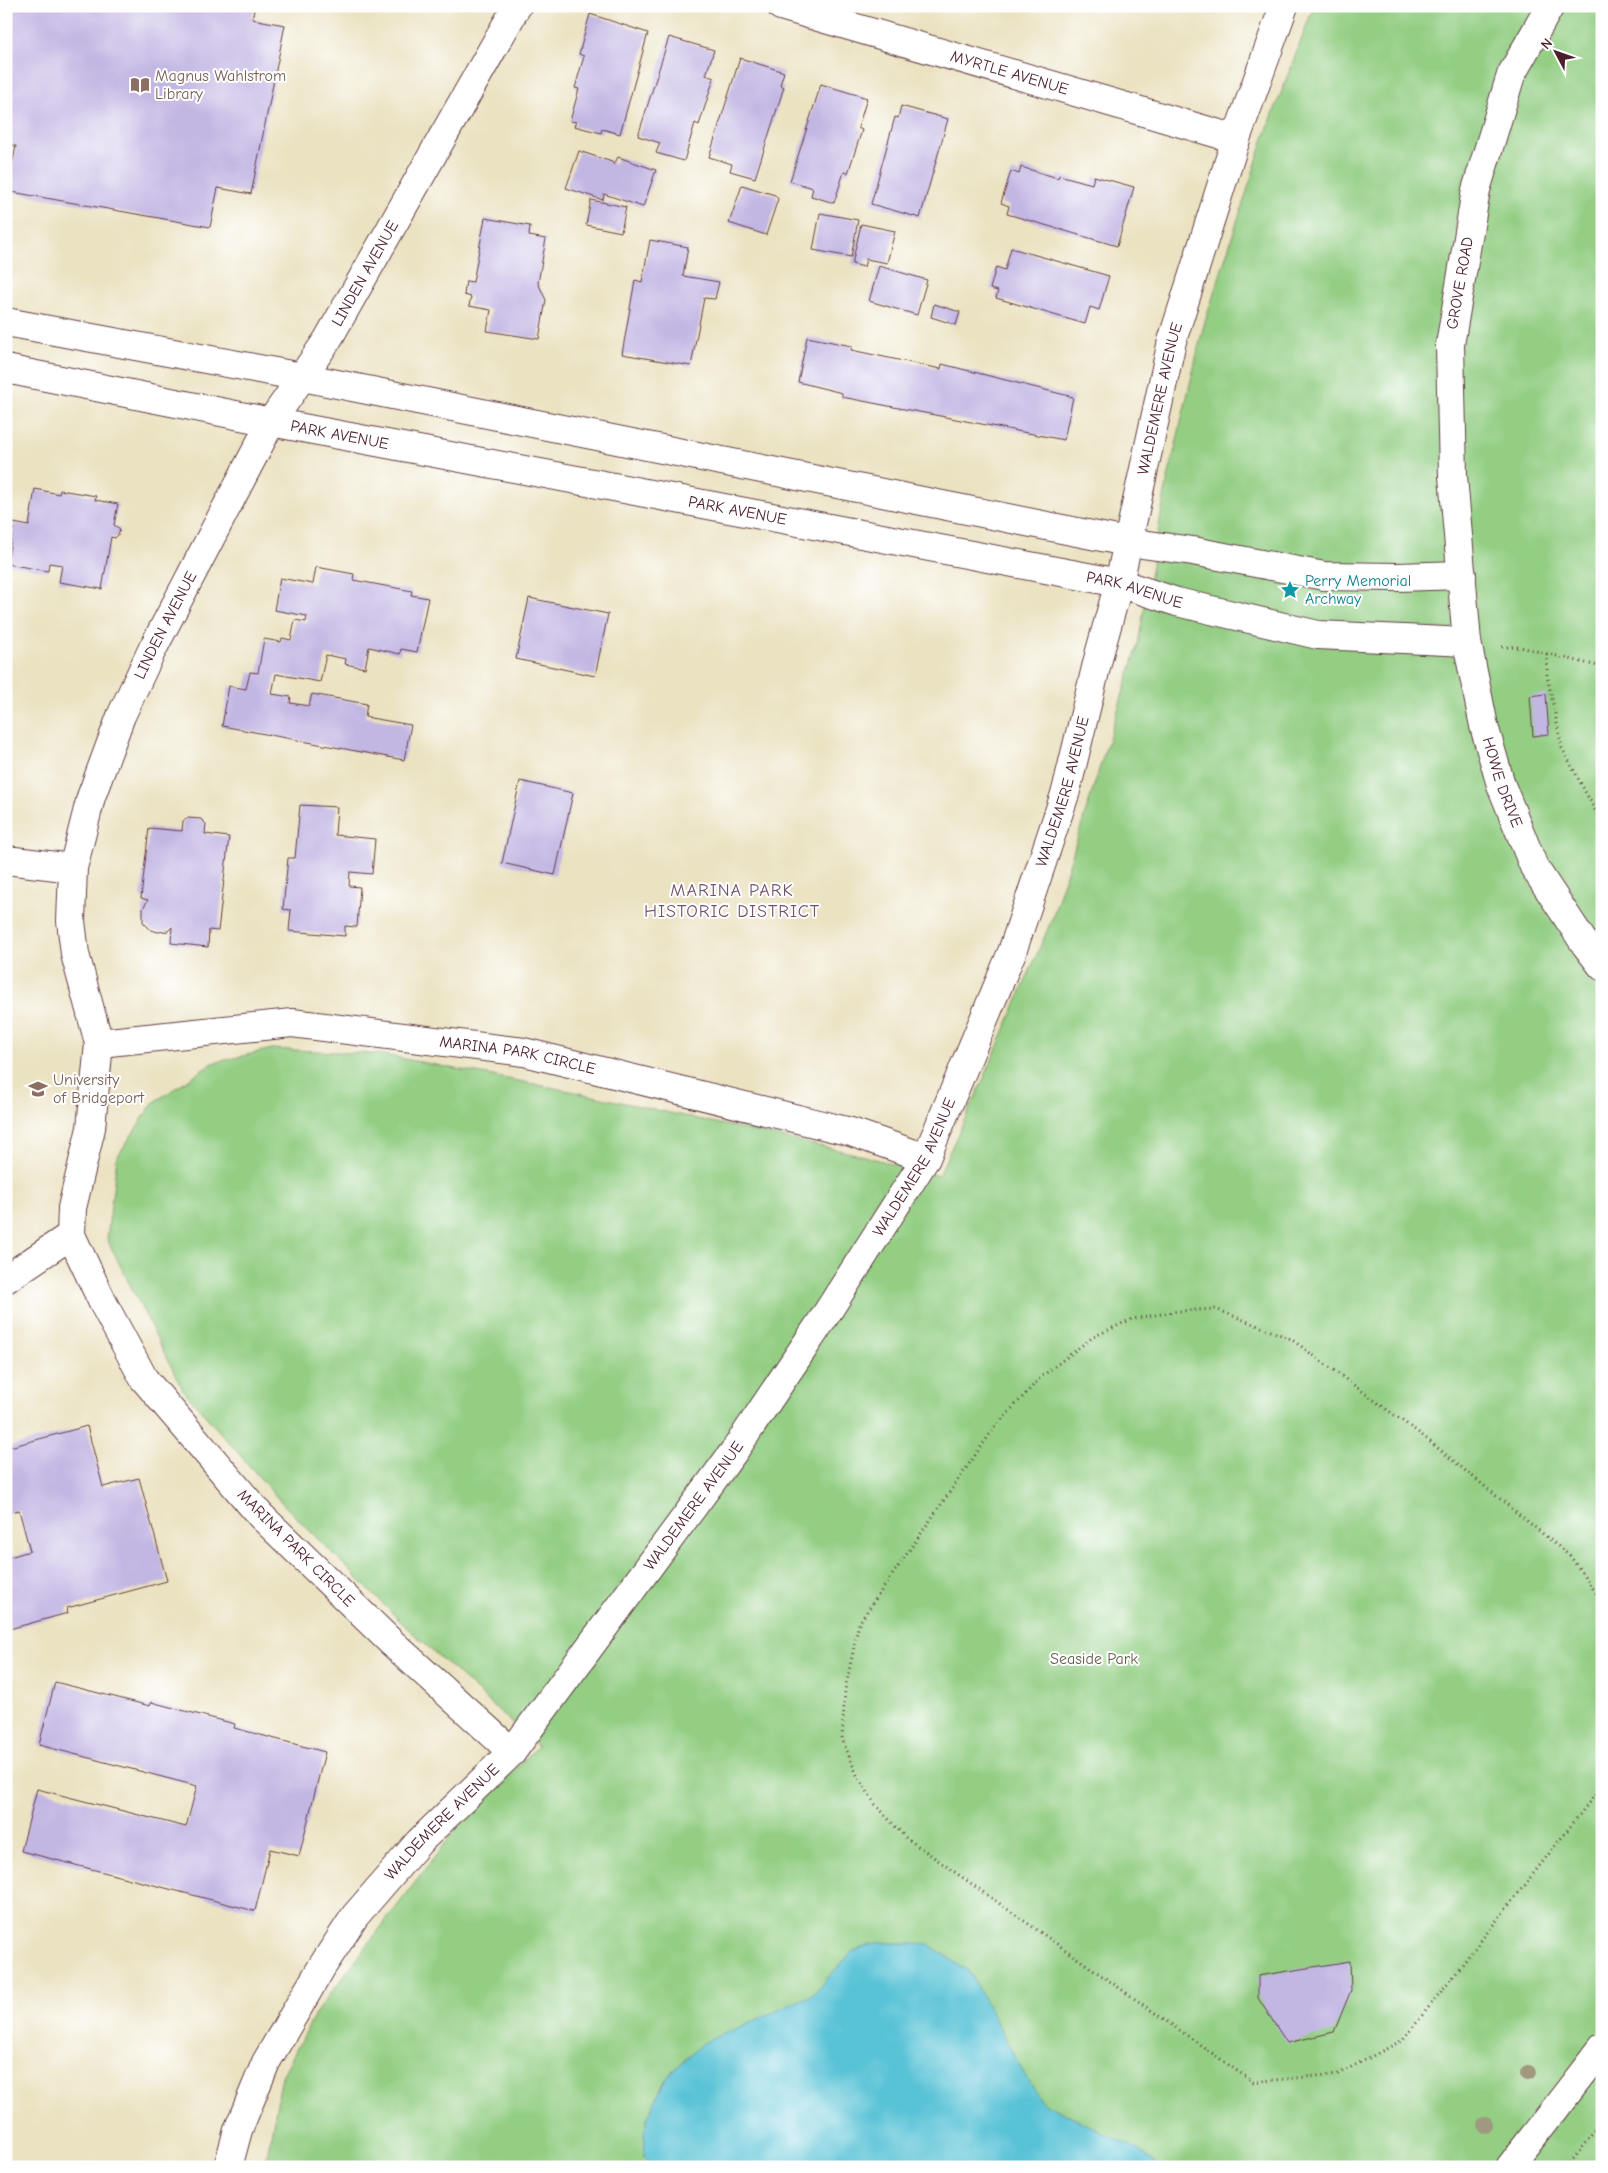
<svg xmlns="http://www.w3.org/2000/svg" width="1608" height="2173" font-family="'Comic Neue',sans-serif">
  <rect width="100%" height="100%" fill="#fff"/>
  <filter id="ink" filterUnits="userSpaceOnUse"><feTurbulence type="fractalNoise" baseFrequency=".02" numOctaves="2"/><feDisplacementMap in="SourceGraphic" scale="10" xChannelSelector="R" yChannelSelector="G"/><feConvolveMatrix kernelMatrix="1 2 1 2 8 2 1 2 1" color-interpolation-filters="sRGB"/></filter>
  <filter id="wash" filterUnits="userSpaceOnUse"><feTurbulence type="fractalNoise" baseFrequency=".0096" numOctaves="4" result="noise"/><feDisplacementMap in="SourceGraphic" scale="20" xChannelSelector="R" yChannelSelector="G"/><feGaussianBlur stdDeviation="1.12" result="paint"/><feColorMatrix in="noise" values="0 0 0 0 0 0 0 0 0 0 0 0 0 0 0 0 0 1.4 0 .05"/><feComposite in="paint" operator="in"/></filter>
  <g filter="url(#wash)">
    <rect width="100%" height="100%" fill="#ebe2c1"/>
    <!-- green -->
    <path fill="#93ce83" stroke="#6e7657" d="M1314,6H1602V2167H265L282,2076L317,2011L456,1829L538,1746L405,1626L281,1502L183,1390L107,1239L117,1157L153,1103L213,1063L272,1049L379,1054L575,1092L729,1126L856,1154L938,1176L982,1083L1052,919L1137,649L1166,487L1203,328L1264,138Z"/>
    <!-- water -->
    <path fill="#59c2d6" stroke="#527080" d="M879,1942L930,1945L971,1974L1022,2071L1043,2103L1141,2151L1158,2167H650L644,2157L646,2121L666,2078L701,2044L812,1995L853,1951Z"/>
    <g id="blocks">
      <!-- building -->
      <path fill="#c2b6e3" d="M6,6H255L252,19L285,25L251,194L218,188L210,227L6,191L16,146L6,144Z
        M590,14L648,33L620,134L602,129L601,133L574,126L576,122L570,121L579,89L575,88L584,56L579,54Z
        M669,37L714,50L706,75L714,78L699,125L695,123L684,161L656,153L660,143L638,136Z
        M740,58L784,72L780,85L784,87L755,178L730,171L732,164L709,157Z
        M821,84L867,98L858,128L862,130L848,173L844,172L834,203L811,196L813,188L790,181Z
        M901,106L948,119L920,218L871,204L895,117L898,118Z
        M579,151L612,162L614,165L618,157L656,170L643,207L604,194L603,200L566,188Z
        M1021,167L1058,178L1059,175L1092,184L1094,176L1134,187L1117,246L1007,214L1009,206L1001,203L1011,171L1019,174Z
        M742,185L775,195L778,199L766,235L729,223Z
        M591,200L626,207L621,232L586,225Z
        M820,213L858,220L851,257L813,250Z
        M485,218L530,226L529,236L546,239L538,283L546,300L539,339L487,331L491,310L469,306L471,297L464,295L466,281L473,282Z
        M861,224L895,231L887,263L866,259L864,267L852,264Z
        M650,240L688,247L683,276L719,282L715,299L704,298L691,366L622,354L635,280L642,282Z
        M1011,248L1109,276L1099,310L1090,307L1085,324L996,298L998,291L990,289L996,267L1005,270Z
        M879,266L927,280L917,315L869,301Z
        M934,304L960,312L956,325L931,317Z
        M807,337L852,346L851,350L941,369L942,364L1073,397L1064,440L842,397V393L798,382Z
        M35,489L59,494L60,490L96,496L95,500L118,504L114,525L120,529L118,535L115,538L111,537L102,589L59,582L62,565L49,563L48,571L7,564L14,523L29,526Z
        M316,567L354,574L353,580L412,591L411,595L428,598L417,652L401,649L400,654L369,647L365,668L345,664L346,659L326,655L320,682L276,674L272,694L291,697L290,703L309,706L312,694L367,704L365,717L411,725L404,760L222,726L229,686L246,689L250,672L258,673L264,639L281,642L282,638L291,640L295,620L306,622L307,616L274,610L280,578L313,584Z
        M529,598L608,614L595,676L516,659Z
        M1546,694L1549,734L1533,736L1530,696Z
        M520,781L573,793L555,875L502,863Z
        M300,805L337,807L335,835L375,839L372,874L350,872L349,886L360,887L357,927L345,926V936L289,931L291,910L283,909L288,858H295Z
        M188,818L201,819L206,824L205,834L229,837L218,931L209,930L208,947L171,943L172,927L168,931L158,932L151,930L143,922V908L148,900L141,898L149,828L182,831L183,821Z
        M87,1426L103,1487L139,1478L167,1581L67,1608L68,1613L6,1630V1558L30,1551L19,1510L6,1513V1448Z
        M55,1682L150,1706L151,1702L235,1724L234,1728L325,1752L299,1856L270,1849L255,1911L21,1851L37,1789L186,1827L197,1786L39,1745Z
        M1350,1961L1351,1990L1334,2032L1287,2043L1258,1998V1976Z"/>
    </g>
  </g>
  <g filter="url(#ink)">
    <use href="#blocks" fill-opacity="0" stroke="#623c42" stroke-width="1"/>
    <g fill="none" stroke-linecap="round" stroke-linejoin="round">
      <!-- minor casing -->
      <g stroke="#623c42" stroke-width="30">
        <g id="minor">
          <path id="s1" d="M781,6L1236,139"/>
          <path id="s2" d="M1550,6L1511,75L1476,190L1450,345L1453,476L1467,642L1484,726L1501,785L1534,867L1585,944L1602,966"/>
          <path d="M6,322L302,377L1127,542L1193,551L1324,576L1397,577L1462,575"/>
          <path id="s3" d="M6,369L271,422L1119,583L1177,602L1318,635L1467,642"/>
          <path d="M6,860L73,868"/>
          <path id="s4" d="M99,1043L292,1023L524,1052L851,1132L926,1158"/>
          <path d="M6,1279L71,1235"/>
          <path id="s5" d="M512,1752L391,1642L260,1515L144,1379L103,1303L71,1235L72,1208L91,1128L99,1043L75,954L71,921L73,868L91,797L121,716L151,652L271,422L328,339L517,6"/>
          <path id="s6" d="M228,2167L238,2130L266,2062L323,1965L355,1916L419,1842L512,1752L735,1450L823,1319L926,1158L1012,952L1066,791L1100,651L1119,583L1172,341L1236,139L1284,6"/>
          <path d="M1510,2167L1602,2048"/>
        </g>
      </g>
      <!-- path -->
      <path stroke="#623c42" stroke-width="3" stroke-dasharray="1 4" stroke-linecap="butt" d="M1502,647H1520L1602,667
        M1547,654V675L1562,748L1602,823
        M1602,1601L1570,1556L1423,1436L1291,1339L1216,1309L1179,1311L1132,1319L1093,1337L1042,1376L994,1428L859,1623L845,1690L842,1739L857,1775L875,1804L905,1837L1253,2082L1338,2074L1403,2040L1595,1795L1602,1776
        M1567,2167L1602,2123"/>
      <!-- minor -->
      <use href="#minor" stroke="#fff" stroke-width="28"/>
    </g>
    <!-- trees -->
    <g fill="#a19880">
      <circle cx="1528" cy="2073" r="8"/>
      <circle cx="1485" cy="2125" r="8"/>
    </g>
  </g>
  <!-- icons -->
  <defs>
    <g id="library-bare" transform="scale(1.5)"><path d="M-6-4Q-3-5.5-.7-3.5V5Q-3 3-6 4ZM6-4Q3-5.5 .7-3.5V5Q3 3 6 4Z" fill="#8d6e63" stroke="#fff" stroke-width="2.5" paint-order="stroke"/></g>
    <g id="sight-bare" transform="scale(1.5)"><path d="M0-6L1.8-2.2L6-1.7L2.9 1.2L3.7 5.4L0 3.3L-3.7 5.4L-2.9 1.2L-6-1.7L-1.8-2.2Z" fill="#0f9aa8" stroke="#fff" stroke-width="2.5" paint-order="stroke"/></g>
    <g id="university-bare" transform="scale(1.5)"><path d="M0-5L7-2L0 1L-7-2ZM-4 1L0 2.5L4 1V4Q0 6-4 4Z" fill="#8d6e63" stroke="#fff" stroke-width="2.5" paint-order="stroke"/></g>
  </defs>
  <g fill-rule="evenodd">
    <use href="#library-bare" x="140" y="85"/>
    <use href="#sight-bare" x="1290" y="590"/>
    <use href="#university-bare" x="38" y="1089"/>
  </g>
  <g text-anchor="middle" dominant-baseline="central" stroke-width="4" stroke-linejoin="round" paint-order="stroke">
    <!-- street labels -->
    <g font-size="16" fill="#4a1f2b" stroke="#fff">
      <text stroke="none"><textPath href="#s1" startOffset="238">MYRTLE AVENUE</textPath></text>
      <text stroke="none"><textPath href="#s5" startOffset="1725">LINDEN AVENUE</textPath></text>
      <text transform="translate(1460 283) rotate(-80)">GROVE ROAD</text>
      <text stroke="none"><textPath href="#s6" startOffset="2031">WALDEMERE AVENUE</textPath></text>
      <text stroke="none"><textPath href="#s3" startOffset="340">PARK AVENUE</textPath></text>
      <text stroke="none"><textPath href="#s3" startOffset="745">PARK AVENUE</textPath></text>
      <text stroke="none"><textPath href="#s3" startOffset="1150">PARK AVENUE</textPath></text>
      <text stroke="none"><textPath href="#s5" startOffset="1320">LINDEN AVENUE</textPath></text>
      <text stroke="none"><textPath href="#s2" startOffset="799">HOWE DRIVE</textPath></text>
      <text stroke="none"><textPath href="#s6" startOffset="1626">WALDEMERE AVENUE</textPath></text>
      <text stroke="none"><textPath href="#s4" startOffset="422">MARINA PARK CIRCLE</textPath></text>
      <text stroke="none"><textPath href="#s6" startOffset="1221">WALDEMERE AVENUE</textPath></text>
      <text stroke="none"><textPath href="#s6" startOffset="816">WALDEMERE AVENUE</textPath></text>
      <text transform="translate(296 1548) rotate(45)">MARINA PARK CIRCLE</text>
      <text stroke="none"><textPath href="#s6" startOffset="411">WALDEMERE AVENUE</textPath></text>
    </g>
    <!-- education labels -->
    <g font-size="16" fill="#785e54" stroke="#fff" text-anchor="start">
      <text x="155" y="76">Magnus Wahlstrom<tspan x="155" dy="18">Library</tspan></text>
      <text x="53" y="1080">University<tspan x="53" dy="18">of Bridgeport</tspan></text>
    </g>
    <!-- culture labels -->
    <g font-size="16" fill="#0d838f" stroke="#fff" text-anchor="start">
      <text x="1305" y="581">Perry Memorial<tspan x="1305" dy="18">Archway</tspan></text>
    </g>
    <!-- park labels -->
    <g font-size="16" fill="#645c4a" stroke="#fff">
      <text x="1094" y="1659">Seaside Park</text>
    </g>
    <!-- neighbourhood labels -->
    <g font-size="18" letter-spacing="1" fill="#74546b" stroke="#fff">
      <text x="732" y="890">MARINA PARK<tspan x="732" dy="21">HISTORIC DISTRICT</tspan></text>
    </g>
  </g>
  <!-- margin -->
  <rect width="1608" height="2173" fill="none" stroke="#fff" stroke-width="25"/>
  <!-- north arrow -->
  <g transform="translate(1556 52) rotate(311)" stroke="#ffffff" stroke-width="4" paint-order="stroke">
  <path d="M0-4L9 19L0 12L-9 19Z" fill="#4a1f2b"/>
  <text y="-8" font-size="14" font-weight="bold" text-anchor="middle" fill="#4a1f2b">N</text>
  </g>
</svg>
